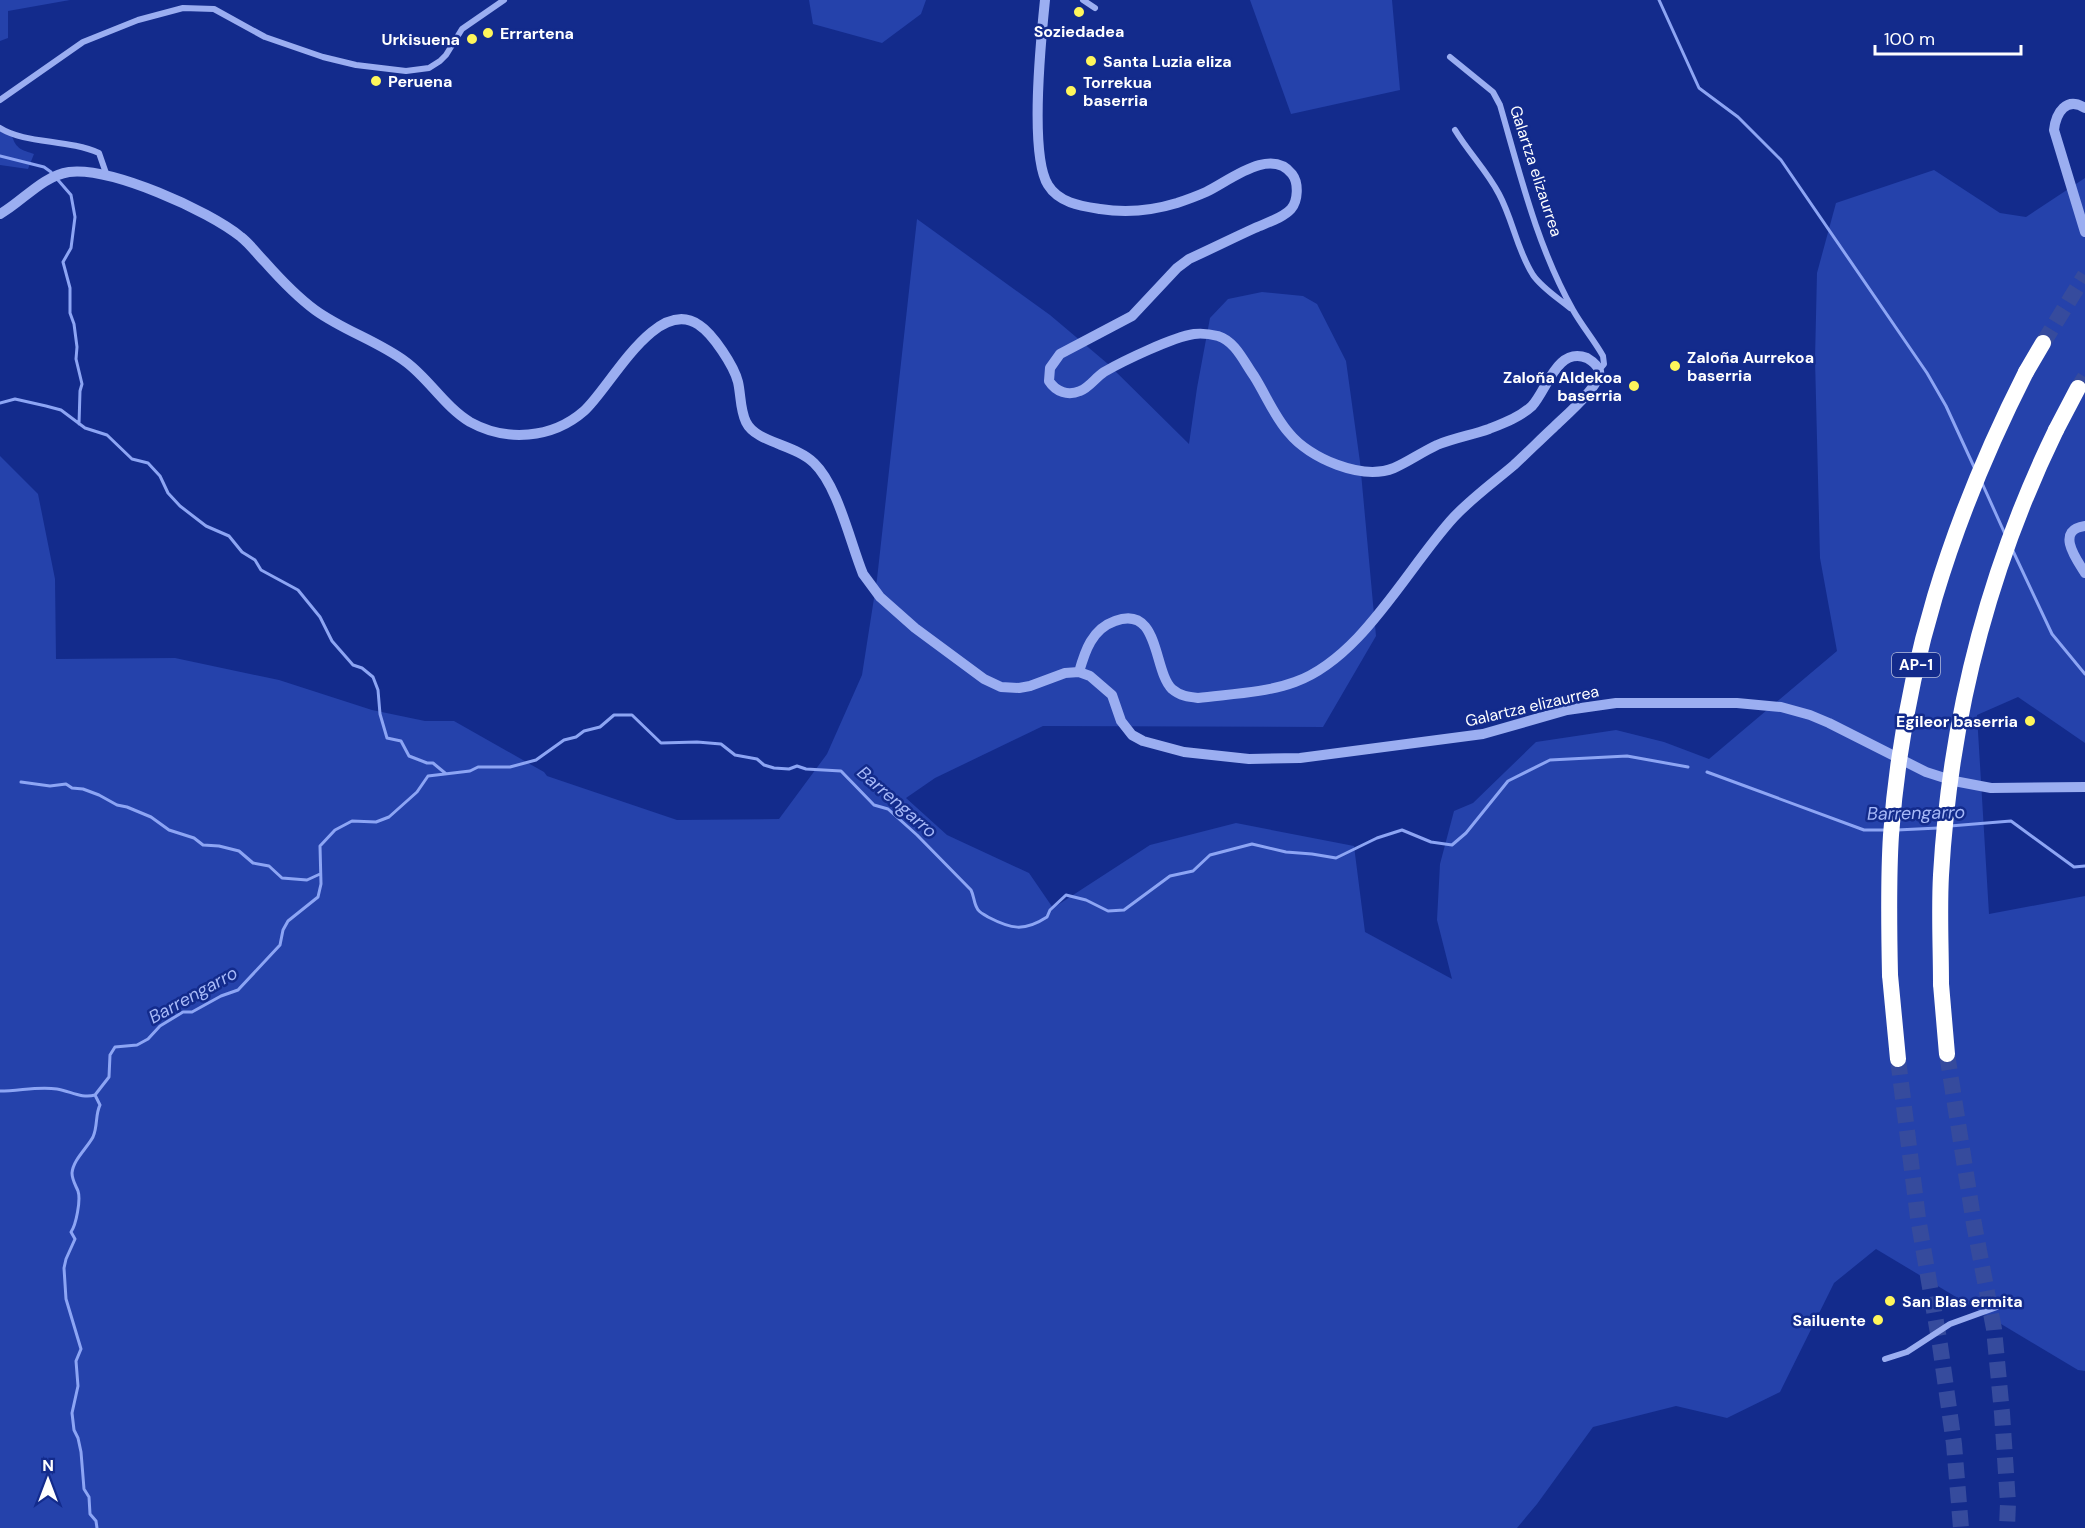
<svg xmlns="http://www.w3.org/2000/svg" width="2085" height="1528" font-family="'DM Sans',sans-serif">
  <rect width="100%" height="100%" fill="#132b8c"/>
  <!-- green -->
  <path fill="#2542ab" d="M0,0H70L8,11V38L0,41Z
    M809,0H926L921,14L882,43L813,24Z
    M1250,0H1392L1400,90L1291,114Z
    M0,131L12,136C16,149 22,150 34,154L28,169L0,165Z
    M1934,170L2000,213L2026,217L2085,178V743L2018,697L1977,715L1989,914L2085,896V1371L2078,1370L1876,1249L1834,1283L1780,1392L1727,1418L1676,1406L1593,1427L1537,1504L1517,1528H0V456L38,494L55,579L56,659L175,658L279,680L372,710L425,721H454L544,772L547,776L677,820L779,819L827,754L862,675L877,579L917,219L1050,315L1108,364L1189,444L1197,388L1210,318L1228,299L1262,292L1303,296L1317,304L1346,361L1360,462L1376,636L1323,727L1043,726L935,778L906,798L947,835L1029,873L1053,908L1150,845L1236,823L1354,846L1365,932L1452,979L1437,920L1440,864L1454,811L1473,803L1536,742L1616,730L1664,742L1709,759L1837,651L1820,558L1815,359L1817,273L1836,203Z"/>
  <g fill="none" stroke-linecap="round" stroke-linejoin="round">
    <!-- stream -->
    <path stroke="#8da5f4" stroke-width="3" d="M1659,0L1699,88L1738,117L1781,160L1927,373L1946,406L1975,469
      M0,156L44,167L51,172
      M58,180L71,195L75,217L71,248L63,262L70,288V313L74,324L77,347L76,359L82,384L80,391L79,424
      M0,403L15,399L46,406L61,410L85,428L107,435L132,459L148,463L160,476L168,493L180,506L206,526L229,536L242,552L255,560L261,570L298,590L320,617L332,641L353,665L362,668L373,677L378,690L380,714L387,738L401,741L409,756L427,763H433L445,773
      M1982,483L2005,534
      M2013,551L2052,634L2085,674
      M1707,772L1864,830H1887
      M21,782L50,786L66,784L72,788L83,789L99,795L117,805L127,807L151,817L169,830L194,838L203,845L219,846L239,851L253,863L269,866L282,878L307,880L320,874
      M1950,826L2011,821L2074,867L2085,866
      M1897,830L1938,828
      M0,1091C20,1091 38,1086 57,1089C70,1091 82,1099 95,1095L109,1077L110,1055L115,1047L137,1045L148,1039L160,1026L183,1012H192L221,996L238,990L280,945L283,930L288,921L318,897L321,884L320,846L335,830L352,821L376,822L389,817L417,792L428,776L470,771L478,767H510L536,760L564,740L576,737L584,731L600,727L614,715H632L661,743L697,742L721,744L735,755L757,759L764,765L774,768L789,769L797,766L806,769L841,771L874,805L888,809L917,835L971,890C974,896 974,903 977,908C979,913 984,914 988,917C1011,929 1024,932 1047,917L1050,910L1066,895L1086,900L1108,911L1124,910L1170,876L1193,871L1210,855L1252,844L1286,852L1312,854L1336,858L1377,838L1402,830L1431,842L1452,845L1466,833L1508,781L1550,760L1627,756L1688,767
      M95,1095L100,1105C95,1115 98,1126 93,1137C87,1148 73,1160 72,1173C72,1180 76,1186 78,1191C81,1200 76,1225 71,1232L75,1239L66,1259L64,1268L66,1299L81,1349L76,1361L78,1386L72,1413L74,1430L78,1438L81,1452L84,1489L89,1497L90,1514L96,1521L97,1528"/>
    <!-- motorway-tunnel -->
    <path stroke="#364b9d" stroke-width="16" stroke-dasharray="16 8" stroke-linecap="butt" d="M2043,343L2085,275
      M2078,388L2085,377
      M1947,1054L1974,1224L1994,1329L2002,1413L2008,1503L2007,1528
      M1898,1059L1918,1218L1940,1345L1954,1444L1961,1528"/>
    <!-- minor -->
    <path stroke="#9baef1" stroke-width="6" d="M1083,0L1095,8
      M1450,57L1493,92L1500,105C1520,174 1537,246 1573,310C1582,326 1594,340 1603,356L1604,364L1599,370
      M0,100L83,42L138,20L183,8L214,9L265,37L323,57L356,65L406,71L429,68L440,61L446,55L462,29L504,0
      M0,128C25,144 68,139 99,153L107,176
      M1455,130C1469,153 1487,171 1499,194C1513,220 1517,250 1533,275C1542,288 1558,298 1570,308
      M1885,1359L1907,1352L1950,1324L1997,1307"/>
    <!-- tertiary -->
    <path stroke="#9baef1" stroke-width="10" d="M1045,0C1041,39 1029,154 1048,185C1059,203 1081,206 1100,209C1126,213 1151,211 1177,203C1186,200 1197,196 1206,192C1228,182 1270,146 1292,174C1299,183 1298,201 1291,209C1283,218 1266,223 1255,228C1233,238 1211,249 1189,259L1177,268L1132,316L1060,354L1050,368L1049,381C1056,392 1068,396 1080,391C1089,388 1096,377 1104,372C1123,361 1173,337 1194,334C1202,333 1210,334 1218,336C1235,341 1244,362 1254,376C1266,395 1274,416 1289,433C1309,458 1362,481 1394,468C1408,462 1422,452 1437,445C1454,438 1472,435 1489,429C1504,423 1520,417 1532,406C1547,390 1557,346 1587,358C1592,361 1598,365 1599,371C1602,385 1564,417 1554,427C1541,439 1528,452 1514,465C1494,482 1472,498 1454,517C1407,568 1362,658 1295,682C1265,693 1230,694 1198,698C1189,697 1180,696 1172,689C1153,671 1160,604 1115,621C1092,629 1085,651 1079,672
      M2085,108C2066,96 2056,113 2054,130L2085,232
      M0,214C22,202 42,176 69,172C111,167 208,210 241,237C250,244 257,254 265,262C281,280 296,296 315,310C344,331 378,341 406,362C429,379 445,407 470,422C506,442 552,439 584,411C610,388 656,295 699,325C713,334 734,366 738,382C741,395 740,410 746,422C756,443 795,444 814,463C838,486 850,542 863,574L880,597L915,628L984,679L1001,687L1019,688L1030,686L1065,673L1079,672L1090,676L1112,695L1121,721L1132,735L1143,741L1184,752L1249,759L1300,758L1483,734L1567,710L1616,703H1737L1781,707L1810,715L1829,723L1926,772L1954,781L1991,788L2085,787
      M2085,526C2055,530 2076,559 2085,573"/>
    <!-- motorway -->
    <path stroke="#fff" stroke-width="16" d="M2026,372L2043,343
      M2056,430L2078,388
      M1890,975L1898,1059
      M1941,984L1947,1054"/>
    <!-- motorway-bridge -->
    <path stroke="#fff" stroke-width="16" d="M1890,975C1889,929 1888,882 1891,835C1903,669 1951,520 2026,372
      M1941,984C1941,948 1939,911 1941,875C1950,718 1987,572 2056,430"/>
  </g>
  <!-- markers -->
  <g fill="#fff65b" stroke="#132b8c" stroke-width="2">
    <circle cx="1079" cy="12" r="6"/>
    <circle cx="488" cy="33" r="6"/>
    <circle cx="472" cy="39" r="6"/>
    <circle cx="1091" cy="61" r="6"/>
    <circle cx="376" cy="81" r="6"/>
    <circle cx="1071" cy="91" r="6"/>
    <circle cx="1675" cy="366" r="6"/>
    <circle cx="1634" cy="386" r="6"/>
    <circle cx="2030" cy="721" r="6"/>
    <circle cx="1890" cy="1301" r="6"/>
    <circle cx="1878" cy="1320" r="6"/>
  </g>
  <g text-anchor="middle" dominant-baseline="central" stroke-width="5" stroke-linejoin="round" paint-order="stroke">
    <!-- shield labels -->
    <rect fill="#132b8c" stroke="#b8bfdc" stroke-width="1.5" x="1892" y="653" width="48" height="24" rx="4.5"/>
    <g font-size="15" font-weight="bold" fill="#fff">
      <text x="1916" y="665">AP-1</text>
    </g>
    <!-- poi labels -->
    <g font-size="16" font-weight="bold" fill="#fff" stroke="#132b8c" text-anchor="start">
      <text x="1079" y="31" text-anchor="middle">Soziedadea</text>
      <text x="500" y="33">Errartena</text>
      <text x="460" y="39" text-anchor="end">Urkisuena</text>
      <text x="1103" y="61">Santa Luzia eliza</text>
      <text x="388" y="81">Peruena</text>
      <text x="1083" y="82">Torrekua<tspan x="1083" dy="18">baserria</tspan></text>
      <text x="1687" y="357">Zaloña Aurrekoa<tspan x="1687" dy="18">baserria</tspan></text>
      <text x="1622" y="377" text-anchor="end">Zaloña Aldekoa<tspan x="1622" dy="18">baserria</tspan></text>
      <text x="2018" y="721" text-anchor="end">Egileor baserria</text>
      <text x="1902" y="1301">San Blas ermita</text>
      <text x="1866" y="1320" text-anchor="end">Sailuente</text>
    </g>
    <!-- street labels -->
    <g font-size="16" fill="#fff" stroke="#132b8c">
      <text transform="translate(1536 171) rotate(72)">Galartza elizaurrea</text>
      <text transform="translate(1532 706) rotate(-13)">Galartza elizaurrea</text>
    </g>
    <!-- water labels -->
    <g font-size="18" font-style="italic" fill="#a7b9f8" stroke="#132b8c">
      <text transform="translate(897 802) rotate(41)">Barrengarro</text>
      <text transform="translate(1916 813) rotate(-1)">Barrengarro</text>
      <text transform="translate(193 995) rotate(-29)">Barrengarro</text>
    </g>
  </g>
  <!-- north arrow -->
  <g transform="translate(48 1480)" stroke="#132b8c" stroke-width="4.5" paint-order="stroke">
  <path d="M0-4.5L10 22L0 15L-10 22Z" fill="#ffffff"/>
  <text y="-9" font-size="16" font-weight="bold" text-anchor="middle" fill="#ffffff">N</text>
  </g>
  <!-- scale -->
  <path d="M1875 45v9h146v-9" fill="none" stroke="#ffffff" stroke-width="3"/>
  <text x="1884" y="45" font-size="18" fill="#ffffff" stroke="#132b8c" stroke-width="4.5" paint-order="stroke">100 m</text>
</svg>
